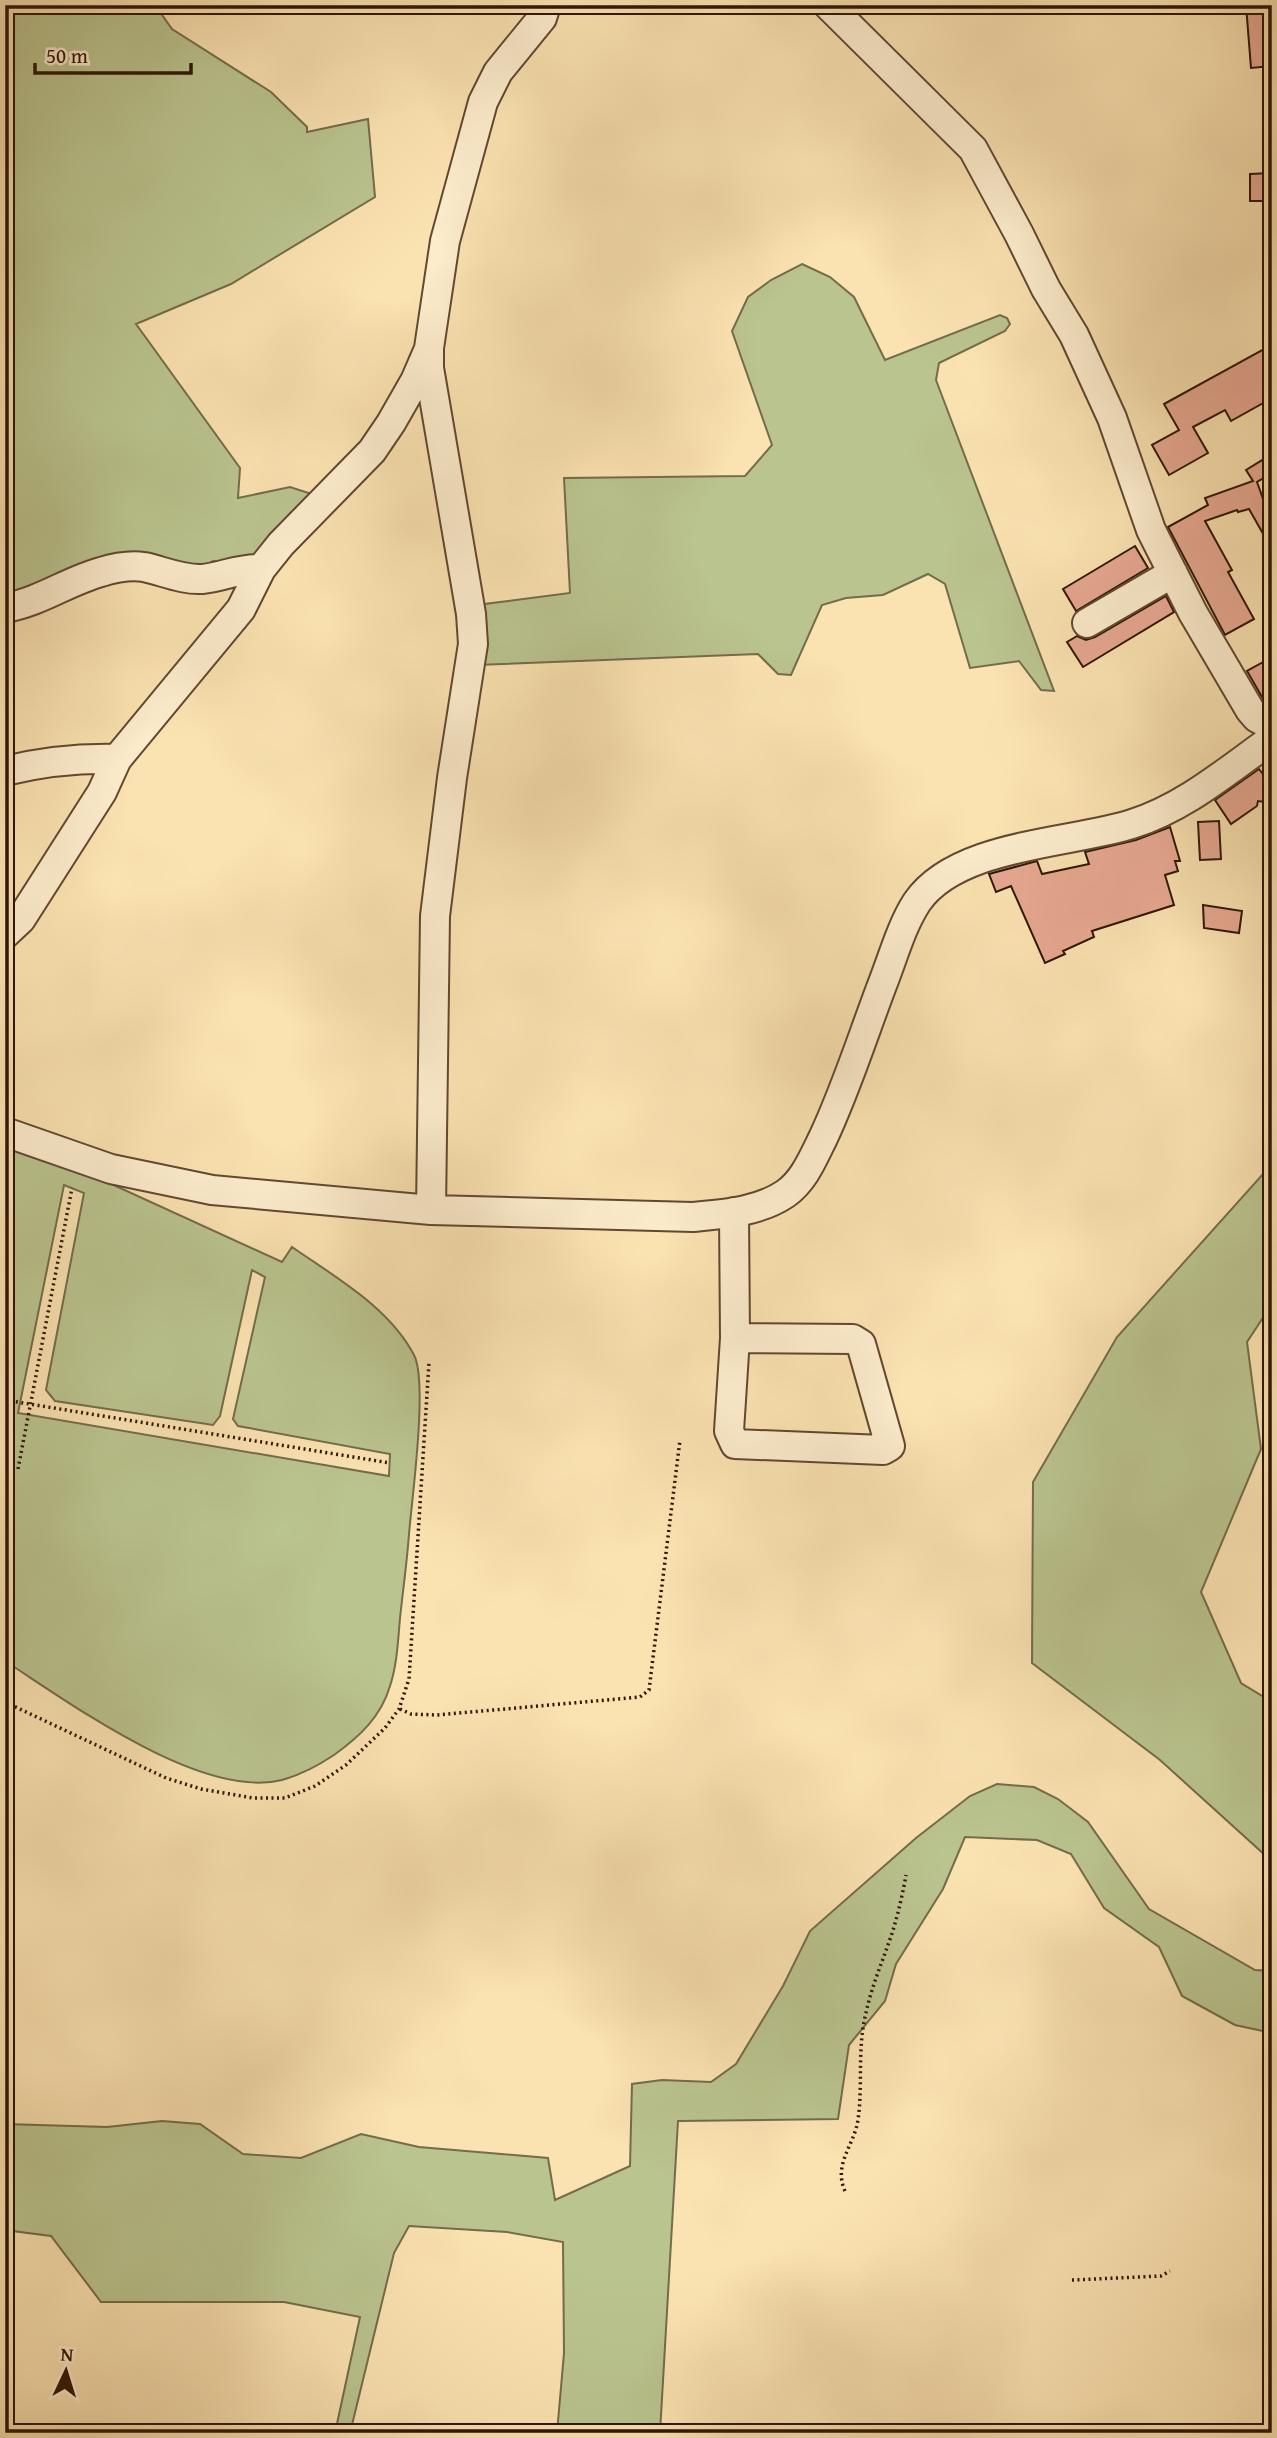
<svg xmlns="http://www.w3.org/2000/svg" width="1277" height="2438" font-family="'Gentium Book Plus',serif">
  <rect width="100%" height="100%" fill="#fbe2b1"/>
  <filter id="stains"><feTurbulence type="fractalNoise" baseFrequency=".00286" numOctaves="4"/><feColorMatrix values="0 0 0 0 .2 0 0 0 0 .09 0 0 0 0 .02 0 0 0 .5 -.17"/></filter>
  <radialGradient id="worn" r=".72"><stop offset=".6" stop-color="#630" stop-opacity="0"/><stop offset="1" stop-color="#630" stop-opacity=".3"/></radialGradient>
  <!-- green -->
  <path fill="#bac48f" stroke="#746c4a" stroke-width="2" fill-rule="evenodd" d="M5,5H155L172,29L271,92L307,127V132L368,119L375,197L231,284L136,324L240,468L238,498L290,487L318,496L261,565L213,561L187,579L132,575L5,599Z
    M802,264L830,277L854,297L885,360L1000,315L1007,318L1010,324L1005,331L939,363L936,380L1054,691L1041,690L1019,661L970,668L945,584L928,574L883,595L846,598L822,605L791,675L778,674L758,654L476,665L477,605L570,593L564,478L745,476L772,445L732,331L748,297L771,280Z
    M5,1145L107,1182L282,1262L292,1247C335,1277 389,1307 414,1355C428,1382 412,1498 409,1534C407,1562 403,1590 400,1618C398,1641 397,1665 390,1686C381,1717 359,1737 334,1755C319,1765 300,1775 282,1780C202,1800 70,1703 5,1661ZM64,1185L84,1193L46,1390L55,1401L213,1425L220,1416L252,1270L265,1277L233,1419L238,1426L390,1454L389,1476L18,1413Z
    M1272,1164V1304L1247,1342L1261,1449L1201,1592L1241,1683L1272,1702V1857L1266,1856L1160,1760L1032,1663L1033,1482L1117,1337Z
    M997,1784L1034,1787L1058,1799L1088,1822L1149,1909L1255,1970L1272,1971V2033L1235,2025L1182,1996L1159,1947L1104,1908L1071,1854L1037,1840L965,1837L943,1889L896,1964L885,2001L849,2045L838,2119L678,2121L660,2433H557L564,2353L563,2242L507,2232L409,2226L394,2253L350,2433H335L360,2317L284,2302H101L51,2236L5,2230V2124L107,2127L162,2121L200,2124L243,2154L301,2158L361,2134L419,2147L548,2158L555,2200L630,2166L632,2084L662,2080L711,2082L736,2064L783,1986L810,1931L916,1838L970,1796Z"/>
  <!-- building -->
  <path fill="#e7a891" stroke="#2e1505" stroke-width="2" d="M1246,5H1272V66L1251,68Z
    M1272,173V201H1250V174Z
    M1264,349L1272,363V398L1231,421L1225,410L1193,427L1208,453L1169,475L1152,445L1179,430L1164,404Z
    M1272,454V473L1257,482L1272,524V545L1270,546L1249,509L1238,512L1237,510L1205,521L1232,570L1228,572L1254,619L1225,635L1168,527L1208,505L1205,498L1253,481L1246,470Z
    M1135,546L1148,568L1076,611L1063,589Z
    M1166,596L1174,612L1083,667L1067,642L1077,636L1086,640L1095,637Z
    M1265,661L1272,673V691L1262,697L1247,671Z
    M1259,769L1272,786V803L1258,801L1257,806L1231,824L1215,800Z
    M1219,821L1221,859L1200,860L1198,822Z
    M1170,827L1180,861H1175L1178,871L1165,875L1174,905L1092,931L1094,937L1063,951L1065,954L1045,963L1011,886L996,892L989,874L1037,861L1042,874L1089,864L1085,852L1136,840Z
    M1203,905L1242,911L1239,933L1204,928Z"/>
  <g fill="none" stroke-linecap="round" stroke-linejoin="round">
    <!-- minor casing -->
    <g stroke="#614830" stroke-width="32">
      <path id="minor" d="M828,5L973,149L1019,234L1046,289L1074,335L1112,418L1151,530L1193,613L1250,710L1257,718L1272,726
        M5,608C40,602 68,581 101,572C114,568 130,565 144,567C163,571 182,580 202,579C222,577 240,568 261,569
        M1087,623L1173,573
        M5,771C42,762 79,758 117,759
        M5,934L21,919L102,792L117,759L241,609L261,569L281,544L372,451L391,423L415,381L428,351
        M5,1132L111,1169L212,1190L431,1210L693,1217C723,1214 758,1212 785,1194C804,1181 813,1158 823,1138C847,1087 864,1032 884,980C894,954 902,925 917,902C957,844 1069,844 1132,824C1184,808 1228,770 1272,739
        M431,1210L435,916L452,778L473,644L471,614L429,368V348L445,241L483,102L498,72L542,18L546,5
        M734,1212L735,1338L729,1431L735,1444L883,1450L890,1446L861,1344L853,1339L735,1338"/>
    </g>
    <!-- path -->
    <path stroke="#2e1505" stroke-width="3.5" stroke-dasharray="2 3.5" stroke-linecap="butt" d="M5,1400L390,1463
      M18,1469L72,1188
      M5,1702L166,1778L201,1789L253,1798H285L315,1786L346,1765L385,1728L399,1709L409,1679L429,1362
      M400,1709L411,1714L437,1715L640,1697L649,1690L680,1440
      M845,2191C833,2164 854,2146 858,2120C863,2084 857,2048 866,2013C872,1984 885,1956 894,1927C899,1910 903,1892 906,1875
      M1072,2280L1161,2276L1170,2271"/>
    <!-- minor -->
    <use href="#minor" stroke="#fceccc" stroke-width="28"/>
  </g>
  <!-- margin -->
  <rect width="1277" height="2438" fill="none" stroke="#fbe2b1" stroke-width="28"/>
  <rect x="7" y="7" width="1263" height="2424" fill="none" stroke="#2e1505" stroke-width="3.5"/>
  <rect x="14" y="14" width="1249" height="2410" fill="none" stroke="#2e1505" stroke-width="2"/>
  <!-- north arrow -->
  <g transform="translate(66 2371) rotate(4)" stroke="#fceccc" stroke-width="5" paint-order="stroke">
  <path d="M0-5L12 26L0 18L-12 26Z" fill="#2e1505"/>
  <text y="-10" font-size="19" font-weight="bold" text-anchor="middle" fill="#2e1505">N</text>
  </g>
  <!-- scale -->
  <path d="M35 63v10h156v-10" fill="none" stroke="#2e1505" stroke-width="3.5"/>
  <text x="46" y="63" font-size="21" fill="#2e1505" stroke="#fceccc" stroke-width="5" paint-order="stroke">50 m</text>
  <rect width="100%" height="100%" filter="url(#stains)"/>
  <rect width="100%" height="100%" fill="url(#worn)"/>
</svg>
